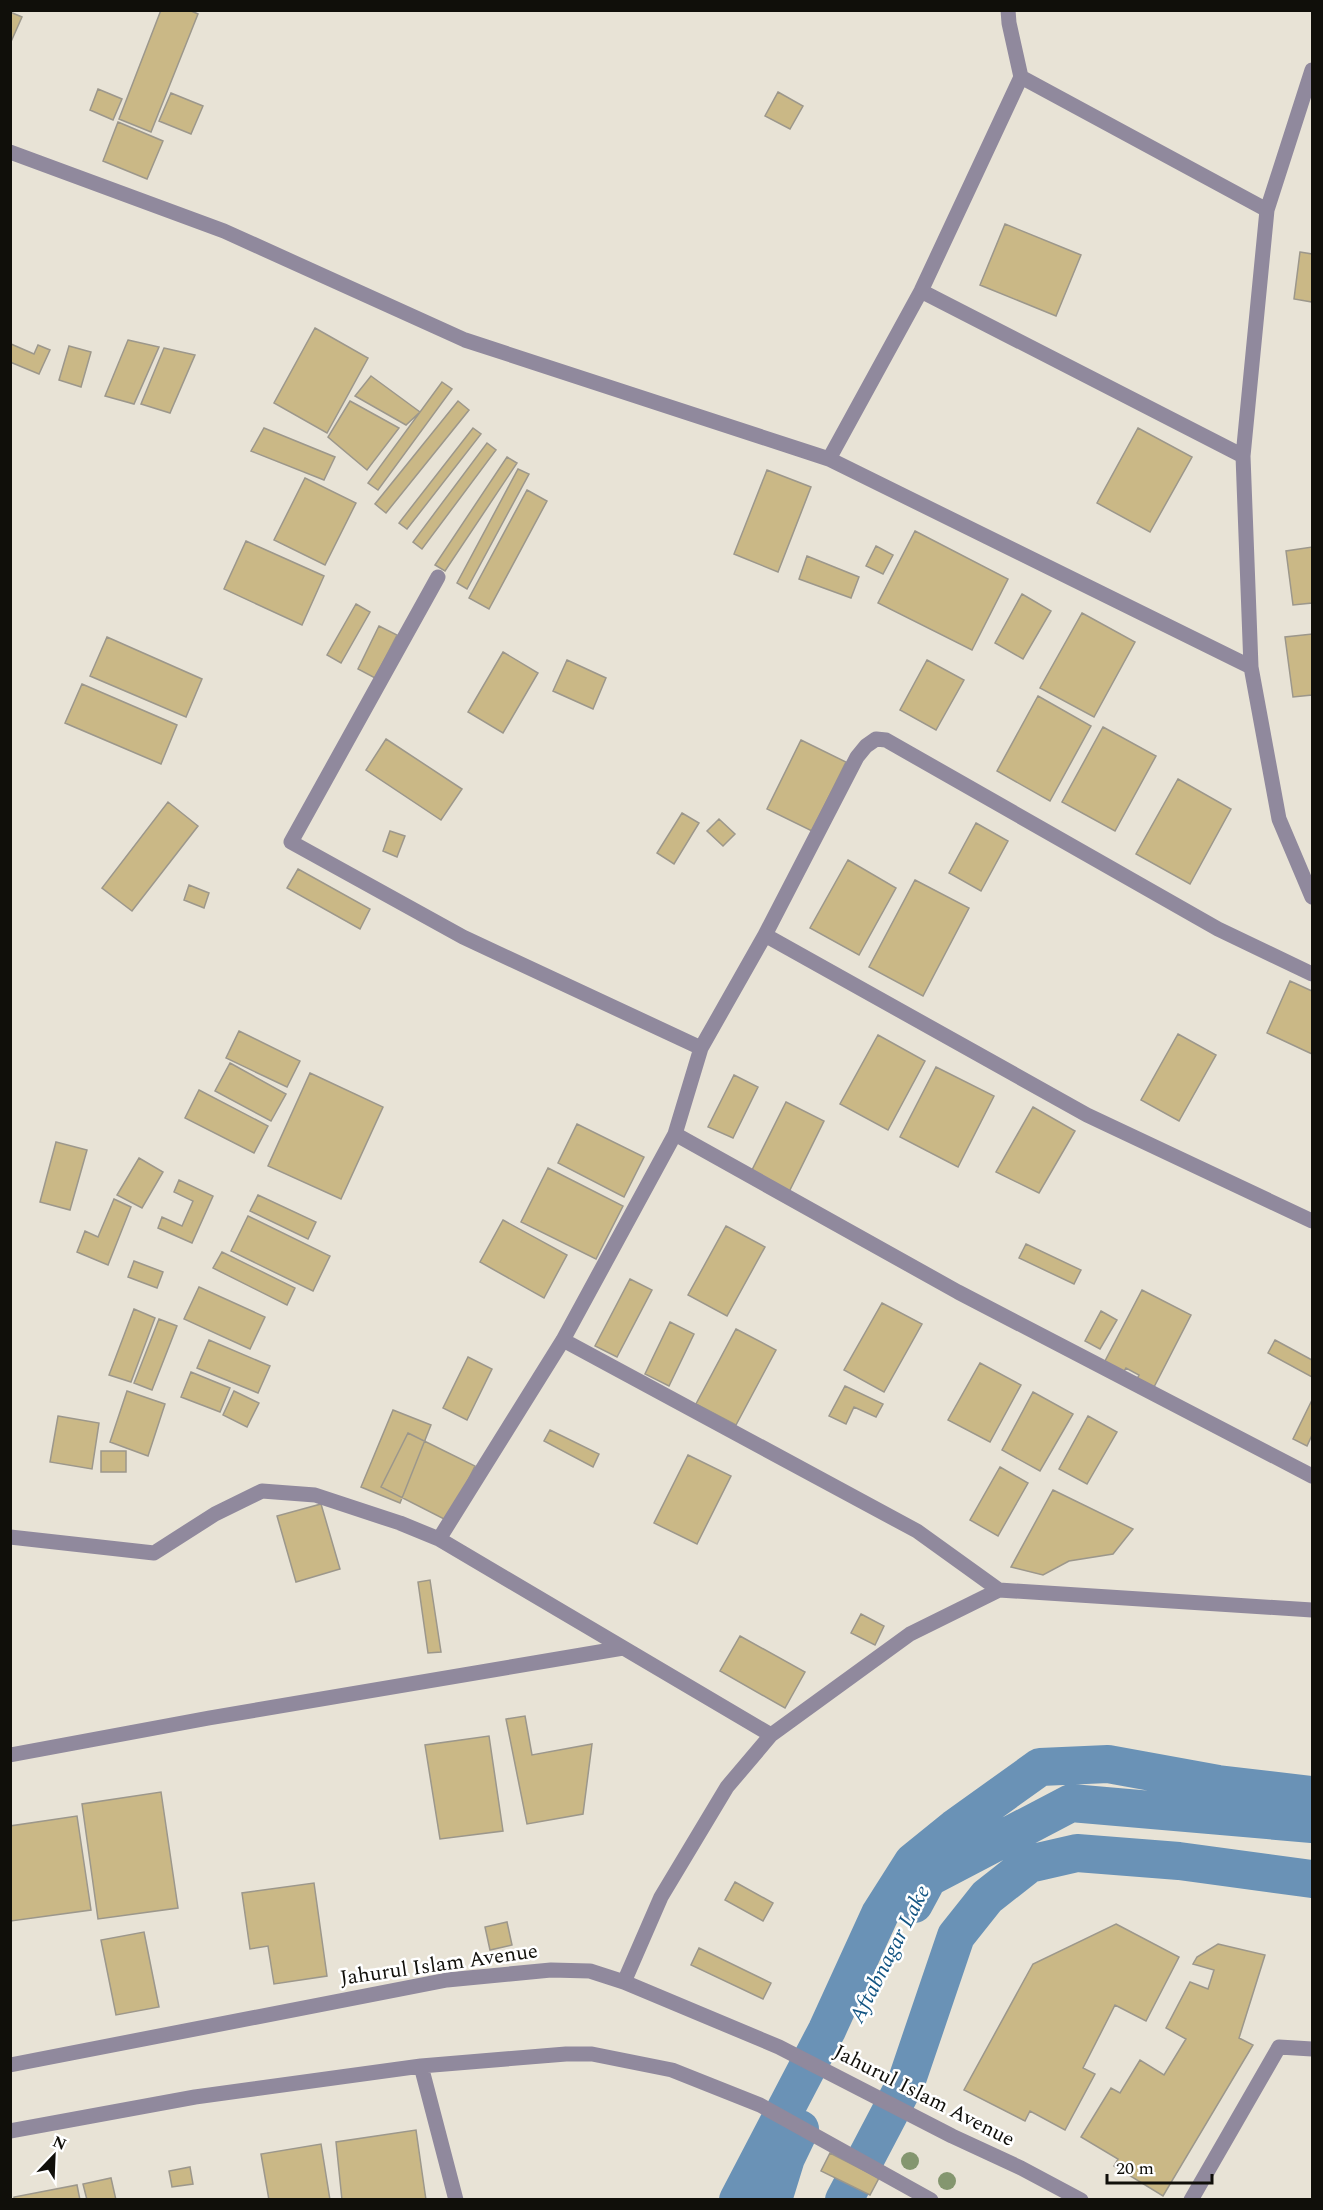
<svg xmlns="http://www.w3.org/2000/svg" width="1323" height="2210" font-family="Spectral,serif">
  <rect width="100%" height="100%" fill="#e8e3d6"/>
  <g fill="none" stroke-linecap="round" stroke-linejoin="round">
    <!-- canal -->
    <path stroke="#6a92b6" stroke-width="38" d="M914,1904L928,1878L1071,1803L1312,1824
      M738,2200L827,2030L880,1914L913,1862L955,1828L1040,1767L1108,1764L1218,1784L1312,1795
      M773,2200L786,2158L800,2129
      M844,2200L907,2080L956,1936L987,1897L1029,1864L1077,1853L1179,1861L1312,1879"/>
  </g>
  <!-- building -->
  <path fill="#cab886" stroke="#9c978b" stroke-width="1.5" d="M161,10H189L198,14L151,132L119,119Z
    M10,12L22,17L10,44Z
    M98,89L122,99L113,120L90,110Z
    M778,92L803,106L790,129L765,116Z
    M171,93L203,106L191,134L159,121Z
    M118,122L163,141L147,179L103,161Z
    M1005,224L1081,255L1056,316L980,285Z
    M1300,252L1312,254V302L1294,299Z
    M315,328L368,358L327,433L274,403Z
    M128,340L159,347L134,404L105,396Z
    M11,344L34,354L38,345L50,350L39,374L10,362Z
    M69,346L91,352L81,387L59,380Z
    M164,348L195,355L170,413L141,404Z
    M371,376L420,412L406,425L355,396Z
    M442,382L452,389L378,490L368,483Z
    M350,401L399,428L367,470L328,437Z
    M458,401L469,410L386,513L375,504Z
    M264,428L335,457L324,480L251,451Z
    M473,428L481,434L407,529L399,523Z
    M1138,428L1192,457L1150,532L1097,503Z
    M487,443L496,450L422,549L413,542Z
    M507,457L517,463L445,571L435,565Z
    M518,469L529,474L467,589L457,583Z
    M767,470L811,487L778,572L734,554Z
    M305,478L356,503L325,565L274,540Z
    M527,490L547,501L489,609L469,598Z
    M915,531L1008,579L972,650L878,603Z
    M246,541L324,576L302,625L224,589Z
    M876,546L893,555L883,574L866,566Z
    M1312,547V603L1293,605L1286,551Z
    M807,556L859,577L851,598L799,579Z
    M1022,594L1051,611L1023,659L995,643Z
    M356,604L370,612L341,663L327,655Z
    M1082,613L1135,642L1094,717L1040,688Z
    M379,626L397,635L375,678L358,669Z
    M1312,634V695L1293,697L1285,637Z
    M107,637L202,679L186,717L90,676Z
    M503,652L538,673L503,733L468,712Z
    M567,660L606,678L593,709L553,691Z
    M927,660L964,680L936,730L900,710Z
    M82,684L177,725L161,764L65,723Z
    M1038,696L1091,726L1050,801L997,771Z
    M1103,727L1156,756L1115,831L1062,802Z
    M386,739L462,789L441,820L366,770Z
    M801,740L846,762L812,831L767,809Z
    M1178,779L1231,809L1190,884L1136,854Z
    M168,802L198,826L132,911L102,888Z
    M682,813L699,823L674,864L657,853Z
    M719,819L735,834L723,846L707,831Z
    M976,823L1008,841L981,891L949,873Z
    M390,831L405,836L397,857L383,851Z
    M848,860L896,888L859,955L810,928Z
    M298,869L370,909L360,929L287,888Z
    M915,880L969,908L923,996L869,967Z
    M189,885L209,893L204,908L184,900Z
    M1290,981L1312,991V1054L1267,1033Z
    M239,1031L300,1061L287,1087L226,1058Z
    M1178,1034L1216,1055L1179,1121L1141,1100Z
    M878,1035L925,1061L888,1130L840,1104Z
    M230,1063L286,1094L271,1121L215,1091Z
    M936,1067L994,1096L958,1167L900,1137Z
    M310,1073L383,1107L341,1199L268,1166Z
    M734,1075L758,1087L733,1138L708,1127Z
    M199,1090L268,1126L254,1153L185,1118Z
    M786,1102L824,1121L788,1194L750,1174Z
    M1033,1107L1075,1131L1039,1193L996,1172Z
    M577,1124L644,1157L624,1197L558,1163Z
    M56,1142L87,1150L70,1210L40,1202Z
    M139,1158L163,1172L142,1208L117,1195Z
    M548,1168L623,1206L596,1259L521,1222Z
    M179,1180L213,1196L192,1243L158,1228L162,1217L182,1226L193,1201L174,1192Z
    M258,1195L316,1222L308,1239L250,1211Z
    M114,1199L131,1207L108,1265L77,1252L85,1231L98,1237Z
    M248,1216L330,1256L313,1291L231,1251Z
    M503,1220L567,1255L544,1298L480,1262Z
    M726,1226L765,1247L727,1316L688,1295Z
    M1026,1244L1081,1270L1074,1284L1019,1258Z
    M222,1252L295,1288L287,1305L213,1268Z
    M134,1261L163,1272L157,1288L128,1277Z
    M630,1279L652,1290L617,1357L595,1346Z
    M199,1287L265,1317L250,1349L184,1319Z
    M1142,1290L1191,1315L1154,1387L1137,1379L1139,1375L1126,1368L1123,1373L1104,1363Z
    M882,1303L922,1324L884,1392L844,1370Z
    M134,1309L155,1318L131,1382L109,1375Z
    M1101,1311L1117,1320L1100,1349L1085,1341Z
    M159,1319L177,1326L152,1390L134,1383Z
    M670,1322L694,1334L669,1386L645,1374Z
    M736,1329L776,1350L736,1425L696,1404Z
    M209,1340L270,1366L258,1393L197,1368Z
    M1275,1340L1312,1360V1377L1268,1353Z
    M468,1357L492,1369L467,1420L443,1408Z
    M980,1363L1021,1385L990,1442L948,1420Z
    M191,1372L230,1388L220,1412L181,1397Z
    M845,1386L883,1404L876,1417L854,1407L846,1424L829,1416Z
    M127,1391L165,1404L148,1456L110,1442Z
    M234,1391L259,1403L247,1427L223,1415Z
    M1033,1392L1073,1414L1040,1471L1002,1450Z
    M1312,1400V1435L1307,1446L1293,1439Z
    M393,1410L431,1425L400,1503L361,1487Z
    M58,1416L99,1423L92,1469L50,1462Z
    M1088,1416L1117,1432L1087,1484L1059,1469Z
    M550,1430L599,1454L593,1467L544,1441Z
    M408,1433L475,1466L448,1521L381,1487Z
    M101,1451H126V1472H101Z
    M688,1455L731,1476L697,1544L654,1523Z
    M1000,1467L1028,1483L998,1536L970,1520Z
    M1053,1490L1133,1529L1113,1554L1069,1561L1043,1575L1011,1567Z
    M321,1504L340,1569L296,1582L277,1516Z
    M430,1580L441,1652L428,1653L418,1582Z
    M861,1614L884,1626L875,1645L851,1633Z
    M740,1636L805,1672L785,1708L720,1671Z
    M525,1716L532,1755L592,1744L583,1814L527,1824L506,1719Z
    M489,1736L503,1831L440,1839L425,1745Z
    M161,1792L178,1908L98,1919L82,1804Z
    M77,1816L91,1910L11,1921L10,1826Z
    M735,1882L773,1903L763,1921L725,1900Z
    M314,1883L327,1976L274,1984L268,1946L250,1949L242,1893Z
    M507,1922L512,1945L490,1950L485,1927Z
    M1116,1924L1179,1957L1146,2021L1115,2005L1083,2068L1095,2074L1065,2130L1030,2111L1025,2121L964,2090L1033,1964Z
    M144,1932L159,2007L116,2015L101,1940Z
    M1218,1944L1265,1955L1239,2038L1253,2045L1163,2196L1114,2166L1118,2159L1081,2137L1111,2088L1120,2093L1140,2060L1164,2075L1186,2039L1166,2028L1190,1982L1208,1989L1214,1970L1193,1964L1197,1957Z
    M699,1948L771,1983L763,1999L691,1965Z
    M416,2130L426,2200H342L336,2142Z
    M321,2144L330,2200H269L261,2154Z
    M830,2153L879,2178L870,2195L821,2171Z
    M190,2167L193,2184L172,2187L169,2171Z
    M111,2178L116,2200H87L83,2184Z
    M77,2185L80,2200H14V2197Z"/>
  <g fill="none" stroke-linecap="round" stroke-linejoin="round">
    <!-- minor -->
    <path stroke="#90899d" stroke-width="15" d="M1312,70L1267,210L1243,456L1251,667L1279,819L1312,897
      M1021,77L1267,210
      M10,152L224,231L465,340L829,459L1251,667
      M921,291L1243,456
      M829,459L921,291L1021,77L1009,23L1008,10
      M438,577L291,842L463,937L701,1048
      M765,935L1087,1115L1312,1221
      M675,1134L958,1292L1312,1476
      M563,1340L917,1531L999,1590
      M10,1537L154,1553L215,1514L262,1491L315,1495L400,1523L439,1539L771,1735
      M439,1539L563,1340L675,1134L701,1048L765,935L857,757L866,746L876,739L886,740L1218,929L1312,974
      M10,1755L209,1718L623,1648
      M624,1982L661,1897L727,1787L771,1735L910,1634L999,1590L1312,1610
      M10,2065L447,1980L551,1970L590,1971L624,1982L779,2047L952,2136L1021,2168L1081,2200
      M421,2066L456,2200
      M10,2131L195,2097L421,2066L566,2054H592L672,2070L760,2105L931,2200
      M1191,2200L1279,2047L1312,2049"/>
  </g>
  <!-- trees -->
  <g fill="#84966f">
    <circle cx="910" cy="2161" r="9"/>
    <circle cx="947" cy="2181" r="9"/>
  </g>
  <g text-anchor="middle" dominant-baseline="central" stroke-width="5" stroke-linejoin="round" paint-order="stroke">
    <!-- street labels -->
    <g font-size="21" fill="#100f0a" stroke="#fff">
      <text transform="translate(439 1965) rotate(-8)">Jahurul Islam Avenue</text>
      <text transform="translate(924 2096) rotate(27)">Jahurul Islam Avenue</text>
    </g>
    <!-- water labels -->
    <g font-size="22" font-style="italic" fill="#145583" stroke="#fff">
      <text transform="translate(890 1954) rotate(-63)">Aftabnagar Lake</text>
    </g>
  </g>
  <!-- border -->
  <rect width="1323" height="2210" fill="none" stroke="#100f0a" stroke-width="24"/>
  <!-- north arrow -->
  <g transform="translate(54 2156) rotate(23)" stroke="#ffffff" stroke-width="4.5" paint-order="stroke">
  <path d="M0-4.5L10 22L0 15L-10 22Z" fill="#100f0a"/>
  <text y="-9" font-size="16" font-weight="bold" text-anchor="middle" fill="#100f0a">N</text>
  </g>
  <!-- scale -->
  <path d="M1107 2174v9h105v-9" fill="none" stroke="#100f0a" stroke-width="3"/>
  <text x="1116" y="2174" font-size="18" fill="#100f0a" stroke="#ffffff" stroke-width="4.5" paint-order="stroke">20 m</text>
</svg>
